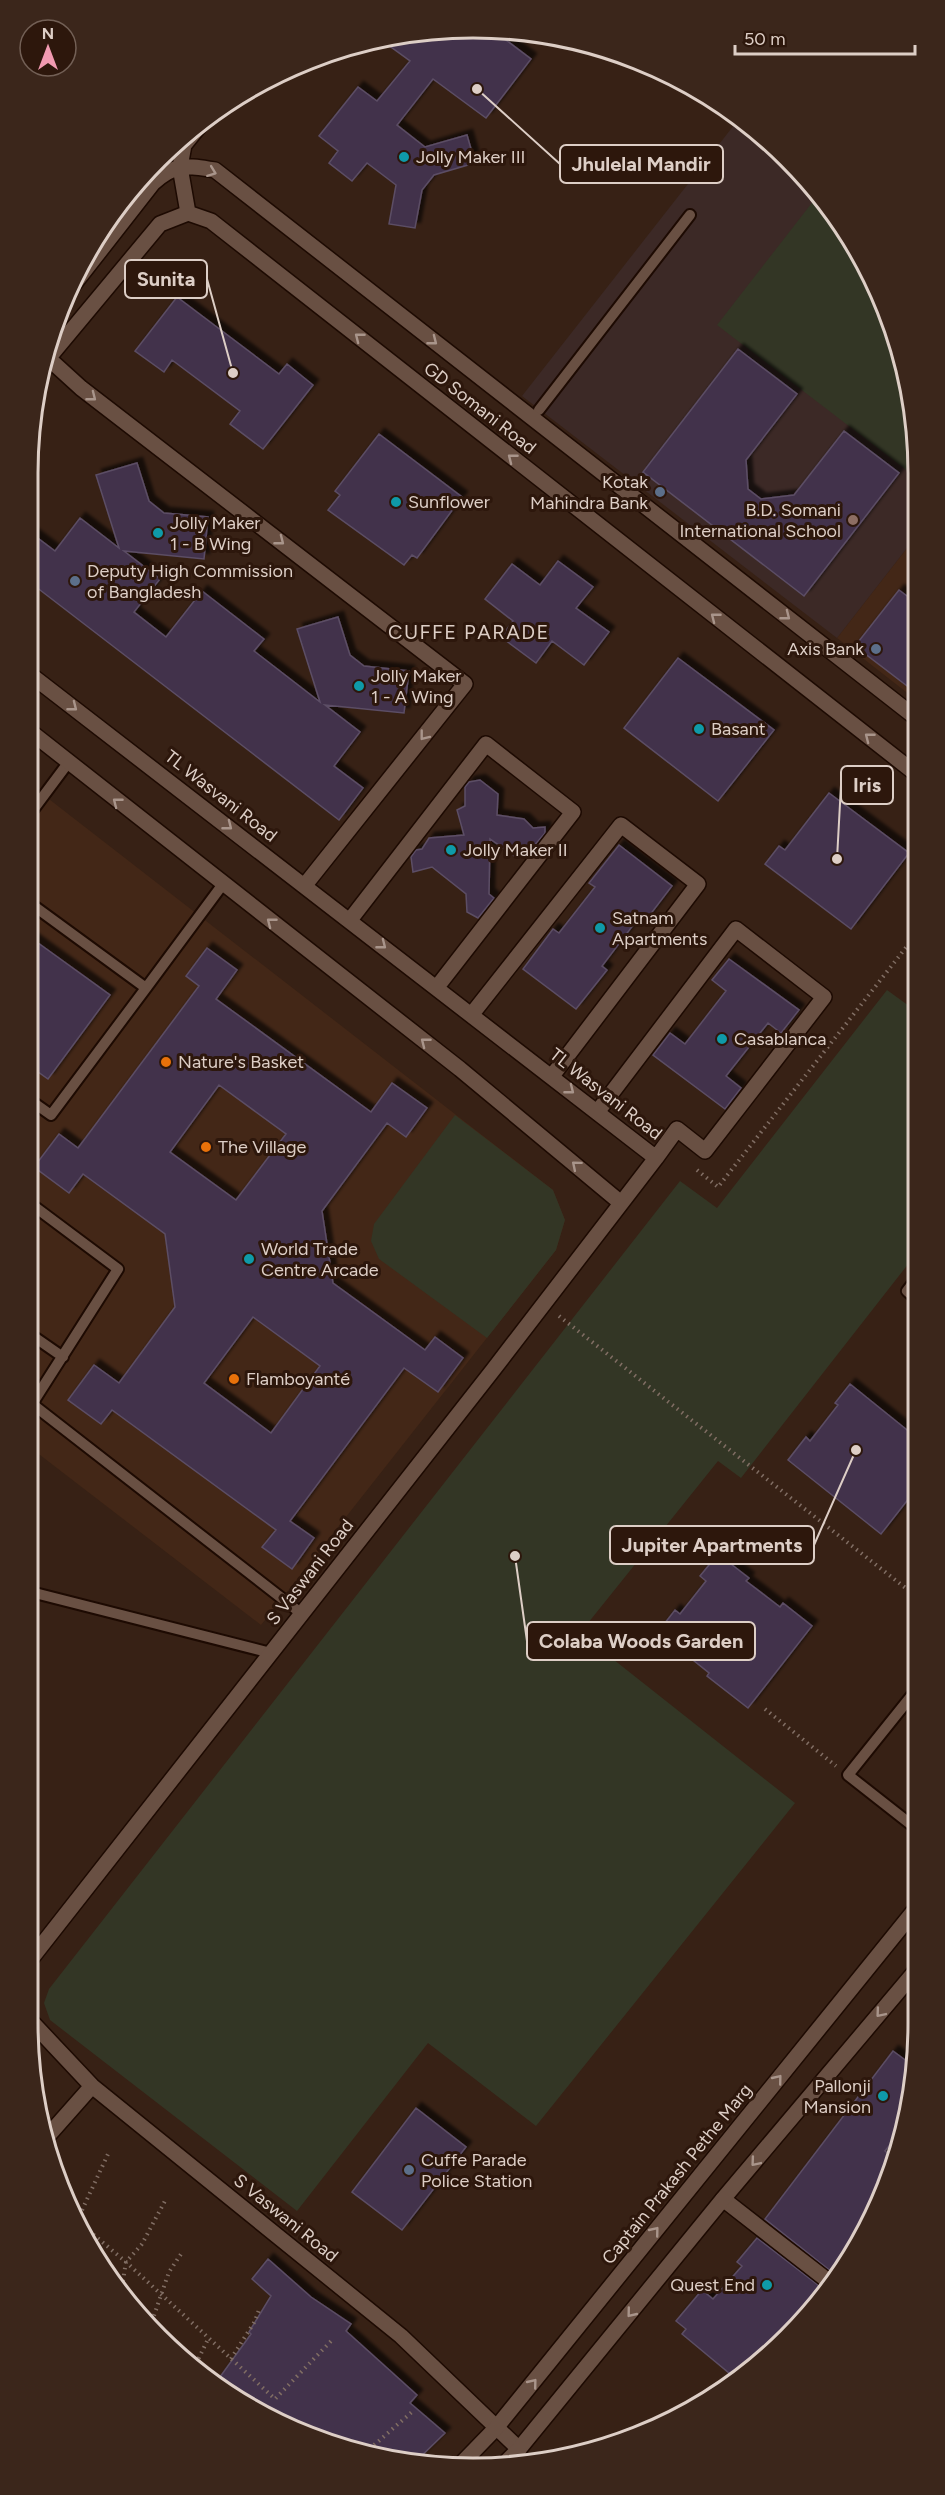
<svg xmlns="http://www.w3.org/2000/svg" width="945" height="2495" font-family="Figtree,sans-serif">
  <defs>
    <filter id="shadow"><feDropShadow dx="5.5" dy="-5.5" stdDeviation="1.5" flood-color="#0009"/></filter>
  </defs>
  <rect width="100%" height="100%" fill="#372115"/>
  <!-- built -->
  <path fill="#432717" d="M914,539L915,699L837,638Z
    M27,782L553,1190L565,1220L556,1250L261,1625L27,1445Z"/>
  <!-- education -->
  <path fill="#3c2926" d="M738,120L808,179L872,276L914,414V539L837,638L522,396Z"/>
  <!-- green -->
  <path fill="#333625" d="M818,195L872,276L914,414V476L717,325Z
    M887,990L916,1011V1254L741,1478L718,1461L580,1633L795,1803L536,2126L428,2043L297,2211L50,2020L44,2003L49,1989L680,1181L717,1208Z
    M455,1115L553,1190L565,1220L556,1250L487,1338L379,1259L371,1241L374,1224Z"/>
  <!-- building -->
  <path fill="#42324c" stroke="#5c4e65" stroke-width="1.5" fill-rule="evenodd" filter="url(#shadow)" d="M490,28L531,59L486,118L433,79L397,125L425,147L467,135L475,163L434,175L422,190L415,228L389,224L396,185L367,163L352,181L329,163L338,151L319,136L358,87L377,101L410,61L380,39L415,31Z
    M177,297L279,374L287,364L313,385L263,449L230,424L240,411L172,360L164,372L135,351Z
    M738,349L797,394L746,460L748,489L761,499L794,495L844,431L899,473L804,596L643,472Z
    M379,434L462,497L417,558L412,555L404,565L328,510L340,495L335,491Z
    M137,463L149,501L164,513L208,517L204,559L124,551L160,579L134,612L166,637L202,591L264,639L254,651L320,702L297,629L338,617L350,655L364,666L409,671L404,713L325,705L360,732L334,766L363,788L339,820L27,580V530L55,551L80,518L119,548L96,475Z
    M558,561L593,587L576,608L609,632L584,665L552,641L536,663L501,637L513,621L485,599L512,564L540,585Z
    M899,590L915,602V692L855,646Z
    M678,658L774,730L718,801L624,728Z
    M480,780L498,794L497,815L524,819L533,828L545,827V833L533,847L522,849L517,858L490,839L489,894L494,898L478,918L467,912L466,894L432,867L413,872L411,857L416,850L422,849L429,838L464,835L457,810L465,806V787L469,782Z
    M829,793L909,853L851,929L765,864L779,846L785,850Z
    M619,845L672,886L643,924L637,920L602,966L607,970L576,1009L523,969L553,929L559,933L595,887L589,883Z
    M27,935L110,995L48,1079L27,1064Z
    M207,948L237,970L216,999L371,1112L392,1083L427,1108L406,1137L387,1123L322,1211L333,1283L425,1350L435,1337L463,1358L438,1392L404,1368L290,1521L314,1538L292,1569L262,1547L276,1530L112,1410L101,1424L68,1400L94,1365L119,1383L175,1307L165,1234L83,1174L69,1193L34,1167L59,1134L78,1148L199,986L186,976ZM219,1085L286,1134L236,1200L170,1152ZM253,1317L320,1366L271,1433L204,1383Z
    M729,959L799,1010L781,1033L768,1023L726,1076L741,1088L725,1109L653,1055L670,1033L685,1044L726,991L712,980Z
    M850,1384L917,1438V1488L881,1534L788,1460L806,1437L810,1441L838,1405L835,1403Z
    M718,1554L749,1578L746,1581L780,1607L783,1603L812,1626L748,1708L707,1676L709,1673L658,1632L675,1610L680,1614L706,1581L700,1576Z
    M893,2051L912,2065L904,2127L885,2151L895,2159L872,2220L837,2276L765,2219Z
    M416,2108L466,2147L402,2230L352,2192Z
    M757,2238L827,2292L735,2378L682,2334L686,2329L676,2321L702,2290L713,2299L742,2266L737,2262Z
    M268,2259L311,2297L351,2324L346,2331L417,2395L410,2403L445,2433L413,2464L330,2444L250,2408L217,2381L251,2334L249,2332L271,2296L252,2279Z"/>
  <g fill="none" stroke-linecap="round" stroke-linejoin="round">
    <!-- lane casing -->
    <g stroke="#1d0a02" stroke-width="14">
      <path id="lane" d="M156,162L166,171
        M539,410L690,215
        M27,818L68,763
        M27,901L146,988L51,1115L27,1098
        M146,988L223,884
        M27,1210L31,1204L118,1269L32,1404
        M916,1279L907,1291L916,1299
        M27,1332L63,1357
        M27,1400L302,1614
        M27,1591L271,1653
        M917,1689L848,1775L918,1830"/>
    </g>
    <!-- street casing -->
    <g stroke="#1d0a02" stroke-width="18">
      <path id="street" d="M188,213L180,167L184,145L205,119
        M67,293L153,183C175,163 187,165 215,170L915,717
        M48,358L81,388L465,684L305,885
        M41,367L160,224L188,213L211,221L915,773
        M27,672L656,1158L493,1370L27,1964
        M27,729L460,1069L621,1203
        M350,920L486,744L573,812L437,987
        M472,1014L621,825L698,884L552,1076
        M598,1111L736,929L824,997L705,1151L677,1129L656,1158
        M27,2017L92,2086L401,2336L519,2449
        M46,2138L92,2086
        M723,2199L832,2284"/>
    </g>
    <!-- secondary casing -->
    <g stroke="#1d0a02" stroke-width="18">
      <path id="secondary" d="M507,2461L519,2449L723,2199L918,1968
        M462,2463L496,2428L918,1906"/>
    </g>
    <!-- path -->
    <path stroke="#816e64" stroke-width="4" stroke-dasharray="1.5 4.5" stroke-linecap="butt" d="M697,1170L718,1187L915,936
      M559,1316L917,1597
      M765,1709L836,1766
      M75,2219L126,2262L275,2399L334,2338
      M77,2221L108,2154
      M121,2293L126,2262L142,2244L166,2199
      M150,2327L169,2272L183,2251
      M231,2359L255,2321L260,2307
      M196,2364L208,2339
      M365,2453L413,2411"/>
    <!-- lane -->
    <use href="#lane" stroke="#695043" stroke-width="10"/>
    <!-- street -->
    <use href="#street" stroke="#695043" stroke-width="15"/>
    <!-- secondary -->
    <use href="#secondary" stroke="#695043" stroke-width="15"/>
  </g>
  <!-- one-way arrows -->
  <defs><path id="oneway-chevron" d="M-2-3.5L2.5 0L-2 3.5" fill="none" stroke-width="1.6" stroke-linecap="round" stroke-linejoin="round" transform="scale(1.5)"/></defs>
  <g stroke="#a9958b">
    <use href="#oneway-chevron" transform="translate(212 172) rotate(21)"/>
    <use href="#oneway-chevron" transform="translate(359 337) rotate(-142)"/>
    <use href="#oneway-chevron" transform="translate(433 341) rotate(38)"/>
    <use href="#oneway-chevron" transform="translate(92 397) rotate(38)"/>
    <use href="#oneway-chevron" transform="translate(512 458) rotate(-142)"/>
    <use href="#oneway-chevron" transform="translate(280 541) rotate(38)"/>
    <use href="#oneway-chevron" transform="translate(786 616) rotate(38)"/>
    <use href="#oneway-chevron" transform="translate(715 617) rotate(-142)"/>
    <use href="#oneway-chevron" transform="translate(73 707) rotate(38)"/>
    <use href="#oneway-chevron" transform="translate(424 736) rotate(128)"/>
    <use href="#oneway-chevron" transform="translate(869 737) rotate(-142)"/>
    <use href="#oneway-chevron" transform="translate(117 802) rotate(-142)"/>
    <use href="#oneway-chevron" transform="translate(228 826) rotate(38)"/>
    <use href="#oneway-chevron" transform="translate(271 922) rotate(-142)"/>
    <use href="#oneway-chevron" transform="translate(382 945) rotate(38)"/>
    <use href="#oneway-chevron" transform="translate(425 1042) rotate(-142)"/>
    <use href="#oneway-chevron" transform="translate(570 1090) rotate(38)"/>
    <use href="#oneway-chevron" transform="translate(576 1165) rotate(-140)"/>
    <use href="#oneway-chevron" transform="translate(880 2013) rotate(130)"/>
    <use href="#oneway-chevron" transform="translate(778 2079) rotate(-51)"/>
    <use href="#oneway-chevron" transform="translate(755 2162) rotate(130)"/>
    <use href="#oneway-chevron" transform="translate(655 2231) rotate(-51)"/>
    <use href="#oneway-chevron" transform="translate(631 2313) rotate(129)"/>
    <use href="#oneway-chevron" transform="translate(533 2383) rotate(-51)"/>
  </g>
  <!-- markers -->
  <g fill="#0f9aa8" stroke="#2d170c" stroke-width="2">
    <circle cx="404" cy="157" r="6"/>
    <circle cx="396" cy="502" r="6"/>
    <circle cx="158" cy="533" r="6"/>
    <circle cx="359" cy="686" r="6"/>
    <circle cx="699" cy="729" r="6"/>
    <circle cx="451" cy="850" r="6"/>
    <circle cx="600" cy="928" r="6"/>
    <circle cx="722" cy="1039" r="6"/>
    <circle cx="249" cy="1259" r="6"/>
    <circle cx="883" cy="2096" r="6"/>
    <circle cx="767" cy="2285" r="6"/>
  </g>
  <g fill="#5c6f8a" stroke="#2d170c" stroke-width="2">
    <circle cx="660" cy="492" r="6"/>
    <circle cx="75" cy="581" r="6"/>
    <circle cx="876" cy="649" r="6"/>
    <circle cx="409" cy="2170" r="6"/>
  </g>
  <circle fill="#8d6e63" stroke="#2d170c" stroke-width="2" cx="853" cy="520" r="6"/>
  <g fill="#e8710a" stroke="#2d170c" stroke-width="2">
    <circle cx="166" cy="1062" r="6"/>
    <circle cx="206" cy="1147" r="6"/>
    <circle cx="234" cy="1379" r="6"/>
  </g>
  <g text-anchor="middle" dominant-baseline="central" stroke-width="6" stroke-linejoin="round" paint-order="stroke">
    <!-- poi labels -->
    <g font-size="18" fill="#ddcec6" stroke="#2d170c" text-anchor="start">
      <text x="416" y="157">Jolly Maker III</text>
      <text x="648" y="482" text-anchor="end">Kotak<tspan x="648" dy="21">Mahindra Bank</tspan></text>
      <text x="408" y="502">Sunflower</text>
      <text x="841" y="510" text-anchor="end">B.D. Somani<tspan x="841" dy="21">International School</tspan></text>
      <text x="170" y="523">Jolly Maker<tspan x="170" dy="21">1 - B Wing</tspan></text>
      <text x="87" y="571">Deputy High Commission<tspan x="87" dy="21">of Bangladesh</tspan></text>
      <text x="864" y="649" text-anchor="end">Axis Bank</text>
      <text x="371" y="676">Jolly Maker<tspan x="371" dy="21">1 - A Wing</tspan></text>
      <text x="711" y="729">Basant</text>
      <text x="463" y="850">Jolly Maker II</text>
      <text x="612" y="918">Satnam<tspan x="612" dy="21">Apartments</tspan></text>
      <text x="734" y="1039">Casablanca</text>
      <text x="178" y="1062">Nature's Basket</text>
      <text x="218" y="1147">The Village</text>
      <text x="261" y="1249">World Trade<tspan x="261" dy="21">Centre Arcade</tspan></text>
      <text x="246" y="1379">Flamboyanté</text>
      <text x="871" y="2086" text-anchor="end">Pallonji<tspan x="871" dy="21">Mansion</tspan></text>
      <text x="421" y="2160">Cuffe Parade<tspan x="421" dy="21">Police Station</tspan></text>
      <text x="755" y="2285" text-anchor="end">Quest End</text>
    </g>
    <!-- street labels -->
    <g font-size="18" fill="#ddcec6" stroke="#2d170c">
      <text transform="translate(480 408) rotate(38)">GD Somani Road</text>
      <text transform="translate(221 796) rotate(38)">TL Wasvani Road</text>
      <text transform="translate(606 1094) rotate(38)">TL Wasvani Road</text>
      <text transform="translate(310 1572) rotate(-52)">S Vaswani Road</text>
      <text transform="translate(677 2174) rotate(-51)">Captain Prakash Pethe Marg</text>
      <text transform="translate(286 2218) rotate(39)">S Vaswani Road</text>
    </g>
    <!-- neighbourhood labels -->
    <g font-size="20" letter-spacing="1.5" fill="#ddcec6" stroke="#2d170c">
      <text x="469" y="632">CUFFE PARADE</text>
    </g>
  </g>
  <!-- crop -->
  <path d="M0 0H945V2495H0ZM473 38H473A435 435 0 0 1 908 473V2023A435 435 0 0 1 473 2458H473A435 435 0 0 1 38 2023V473A435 435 0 0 1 473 38Z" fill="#3b261b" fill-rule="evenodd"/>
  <path fill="none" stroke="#ddcec6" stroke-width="3" d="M473 38H473A435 435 0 0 1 908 473V2023A435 435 0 0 1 473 2458H473A435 435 0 0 1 38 2023V473A435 435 0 0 1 473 38Z"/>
  <!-- callouts -->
  <path fill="none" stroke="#ddcec6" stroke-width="2" d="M477 89L560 164M233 373L207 279M837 859L841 785M856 1450L814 1545M515 1556L527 1641"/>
  <g fill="#ddcec6" stroke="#2d170c" stroke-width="2">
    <circle cx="477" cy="89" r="6"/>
    <circle cx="233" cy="373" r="6"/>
    <circle cx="837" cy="859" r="6"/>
    <circle cx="856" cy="1450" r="6"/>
    <circle cx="515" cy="1556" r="6"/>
  </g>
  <g fill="#2d170c" stroke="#ddcec6" stroke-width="2">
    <rect x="560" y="145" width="163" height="38" rx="6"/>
    <rect x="125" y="260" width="82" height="38" rx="6"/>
    <rect x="841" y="766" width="52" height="38" rx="6"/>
    <rect x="610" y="1526" width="204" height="38" rx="6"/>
    <rect x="527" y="1622" width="228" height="38" rx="6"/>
  </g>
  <g font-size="20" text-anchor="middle" font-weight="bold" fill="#ddcec6">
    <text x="641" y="171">Jhulelal Mandir</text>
    <text x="166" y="286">Sunita</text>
    <text x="867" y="792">Iris</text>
    <text x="712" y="1552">Jupiter Apartments</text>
    <text x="641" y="1648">Colaba Woods Garden</text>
  </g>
  <!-- north arrow -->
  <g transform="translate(48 48)"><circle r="28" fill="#2d170c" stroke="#736056" stroke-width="1.5"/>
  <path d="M0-4.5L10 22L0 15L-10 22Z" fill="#f19ab1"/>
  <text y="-9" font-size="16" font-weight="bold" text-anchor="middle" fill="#ddcec6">N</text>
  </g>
  <!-- scale -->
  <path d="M735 45v9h180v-9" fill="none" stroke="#ddcec6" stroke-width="3"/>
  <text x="744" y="45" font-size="18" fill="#ddcec6" stroke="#2d170c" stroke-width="4.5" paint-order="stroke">50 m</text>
</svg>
